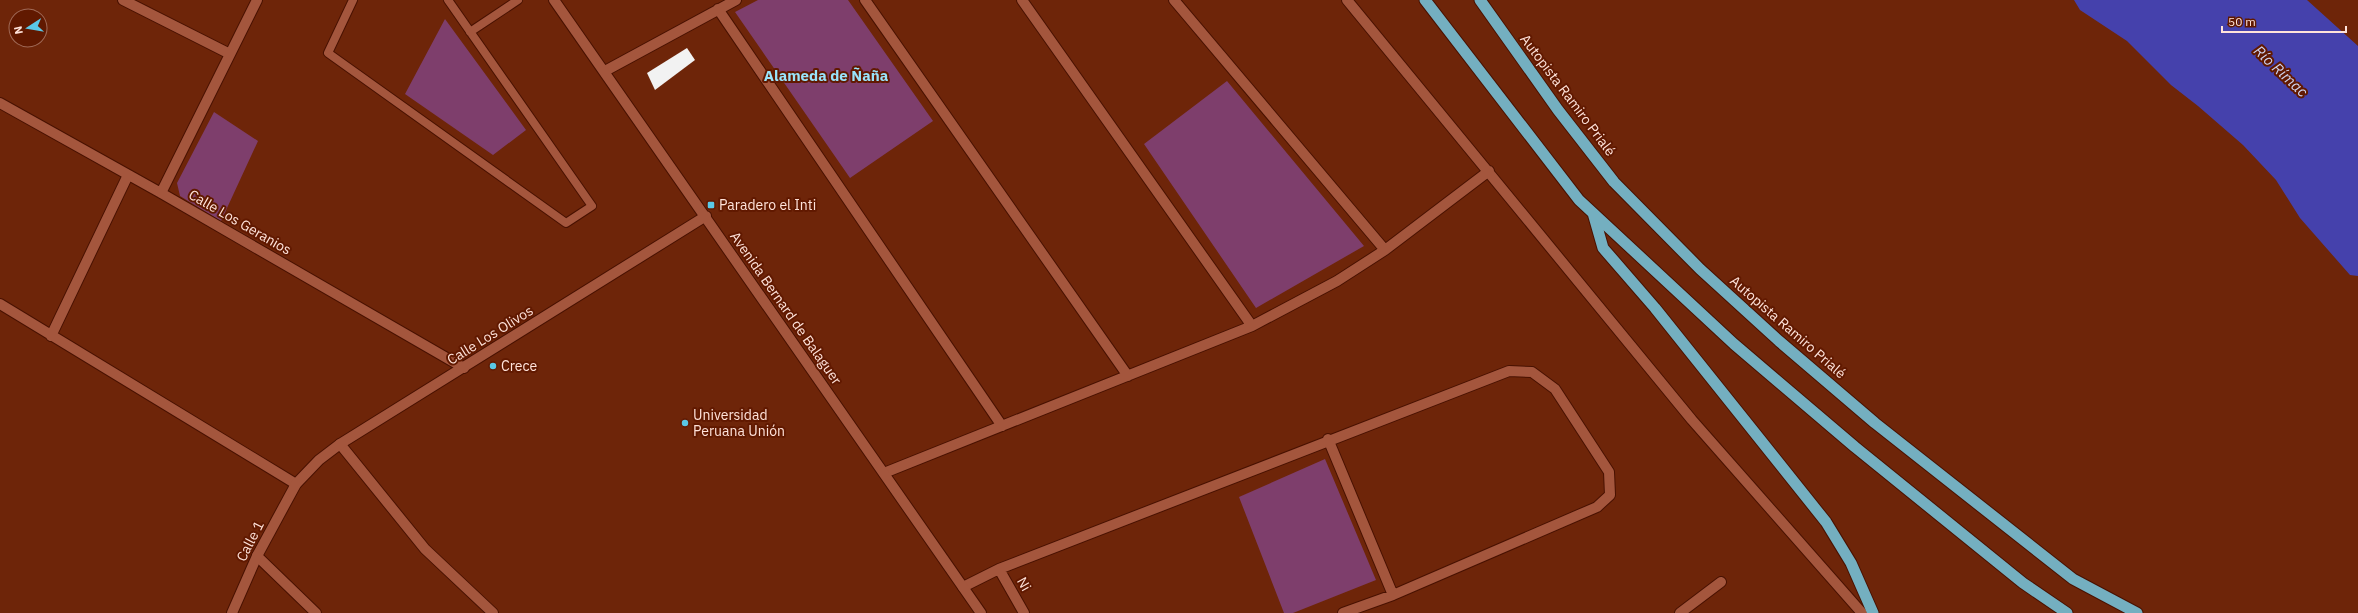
<svg xmlns="http://www.w3.org/2000/svg" width="2358" height="613" font-family="'IBM Plex Sans',sans-serif">
  <rect width="100%" height="100%" fill="#6e2509"/>
  <!-- green -->
  <path fill="#7e3e6c" d="M758,0H848L933,121L850,178L735,12Z
    M445,19L526,130L493,155L405,94Z
    M1227,81L1364,246L1256,308L1144,144Z
    M214,112L258,141L221,221L180,196L177,183Z
    M1325,459L1376,580L1293,613H1284L1239,497Z"/>
  <!-- water -->
  <path fill="#4541ac" d="M2074,0H2307L2358,46V276L2350,275L2300,218L2276,180L2243,145L2198,106L2171,85L2127,41L2080,10Z"/>
  <!-- building -->
  <path fill="#f2f2f2" d="M687,48L695,60L655,90L647,73Z"/>
  <g fill="none" stroke-linecap="round" stroke-linejoin="round">
    <!-- service casing -->
    <g stroke="#481100" stroke-width="10">
      <path id="service" d="M353,0L328,53L566,223L592,206L448,0
        M470,32L518,0"/>
    </g>
    <!-- minor casing -->
    <g stroke="#481100" stroke-width="12">
      <path id="minor" d="M123,0L230,54
        M865,0L1128,376
        M1022,0L1252,326
        M1174,0L1385,250
        M1347,0L1692,420L1862,613
        M718,9L1002,426
        M605,71L736,0
        M0,103L161,193L464,368
        M161,193L257,0
        M0,304L296,484
        M51,336L128,175
        M1328,439L1393,595
        M340,444L425,549L493,613
        M884,473L1252,326L1337,281L1385,250L1489,171
        M257,556L316,613
        M999,569L1024,613
        M963,587L999,569L1509,371L1532,372L1555,389L1609,472L1610,495L1597,507L1393,595L1343,613
        M1680,613L1721,582"/>
    </g>
    <!-- tertiary casing -->
    <g stroke="#481100" stroke-width="12">
      <path id="tertiary" d="M554,0L981,613
        M232,613L257,556L296,484L319,460L340,444L706,216"/>
    </g>
    <!-- trunk casing -->
    <g stroke="#481100" stroke-width="13">
      <path id="trunk" d="M1425,0L1579,200L1734,344L1855,447L2023,583L2067,613
        M1480,0L1558,110L1614,182L1700,269L1779,341L1875,423L2073,579L2137,613
        M1593,213L1603,248L1655,308L1826,522L1851,563L1873,613"/>
    </g>
    <!-- service -->
    <use href="#service" stroke="#a4563d" stroke-width="8"/>
    <!-- minor -->
    <use href="#minor" stroke="#a4563d" stroke-width="10"/>
    <!-- tertiary -->
    <use href="#tertiary" stroke="#a4563d" stroke-width="10"/>
    <!-- trunk -->
    <use href="#trunk" stroke="#74afc0" stroke-width="11"/>
  </g>
  <!-- markers -->
  <g fill="#5ac8e6" stroke="#611900" stroke-width="1.5">
    <rect x="707" y="201" width="8" height="8" rx="2"/>
    <circle cx="493" cy="366" r="4"/>
    <circle cx="685" cy="423" r="4"/>
  </g>
  <g text-anchor="middle" dominant-baseline="central" stroke-width="4" stroke-linejoin="round" paint-order="stroke">
    <!-- street labels -->
    <g font-size="14" fill="#ffe3da" stroke="#611900">
      <text transform="translate(1568 95) rotate(53)">Autopista Ramiro Prialé</text>
      <text transform="translate(240 222) rotate(30)">Calle Los Geranios</text>
      <text transform="translate(786 308) rotate(55)">Avenida Bernard de Balaguer</text>
      <text transform="translate(1788 327) rotate(41)">Autopista Ramiro Prialé</text>
      <text transform="translate(490 335) rotate(-32)">Calle Los Olivos</text>
      <text transform="translate(250 541) rotate(-63)">Calle 1</text>
      <text transform="translate(1024 584) rotate(61)">Ni</text>
    </g>
    <!-- poi labels -->
    <g font-size="14" fill="#ffe3da" stroke="#611900" text-anchor="start">
      <text x="719" y="205">Paradero el Inti</text>
      <text x="501" y="366">Crece</text>
      <text x="693" y="415">Universidad<tspan x="693" dy="16">Peruana Unión</tspan></text>
    </g>
    <!-- water labels -->
    <g font-size="15" font-style="italic" fill="#cfd3ef" stroke="#611900">
      <text transform="translate(2281 71) rotate(43)">Río Rímac</text>
    </g>
    <!-- neighbourhood labels -->
    <g font-size="15" font-weight="bold" fill="#99e4fb" stroke="#611900">
      <text x="826" y="75">Alameda de Ñaña</text>
    </g>
  </g>
  <!-- north arrow -->
  <g transform="translate(28 28) rotate(258)"><circle r="19" fill="#611900" stroke="#a06a57"/>
  <path d="M0-3L7 15L0 10L-7 15Z" fill="#5ac8e6"/>
  <text y="-6" font-size="11" font-weight="bold" text-anchor="middle" fill="#ffe3da">N</text>
  </g>
  <!-- scale -->
  <path d="M2222 26v6h124v-6" fill="none" stroke="#ffe3da" stroke-width="2"/>
  <text x="2228" y="26" font-size="12" fill="#ffe3da" stroke="#611900" stroke-width="3" paint-order="stroke">50 m</text>
</svg>
